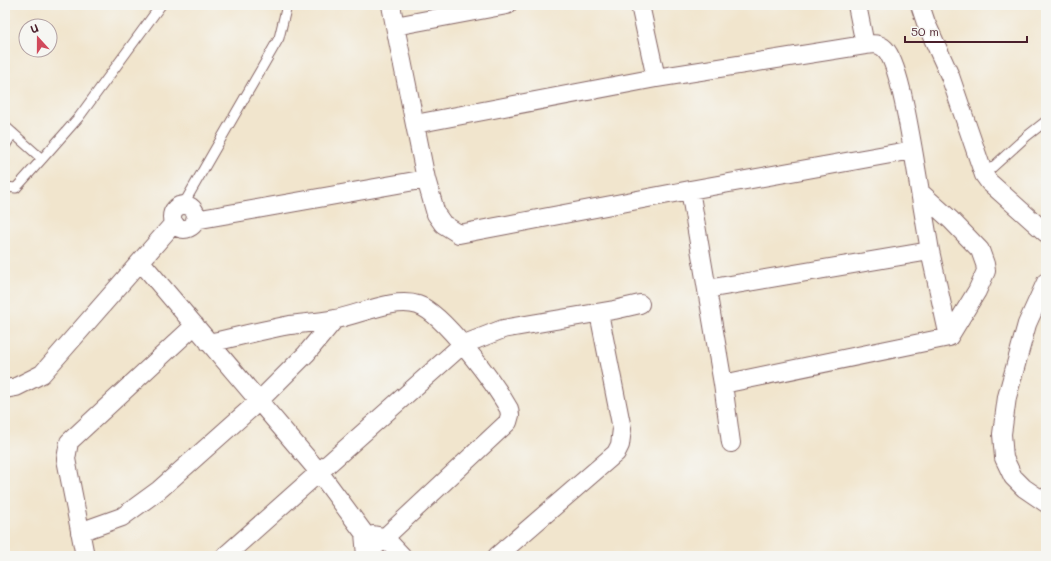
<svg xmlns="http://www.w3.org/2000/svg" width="1051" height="561" font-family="Mali,sans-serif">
  <rect width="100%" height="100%" fill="#f6f6f2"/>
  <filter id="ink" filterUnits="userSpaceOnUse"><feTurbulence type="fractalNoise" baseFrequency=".025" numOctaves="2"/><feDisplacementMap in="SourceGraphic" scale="8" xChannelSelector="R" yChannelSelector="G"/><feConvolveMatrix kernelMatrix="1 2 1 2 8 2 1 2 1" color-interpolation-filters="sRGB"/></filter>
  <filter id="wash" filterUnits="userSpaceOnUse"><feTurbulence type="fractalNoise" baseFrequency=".012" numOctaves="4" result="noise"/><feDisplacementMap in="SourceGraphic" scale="16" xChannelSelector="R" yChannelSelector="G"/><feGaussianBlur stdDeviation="0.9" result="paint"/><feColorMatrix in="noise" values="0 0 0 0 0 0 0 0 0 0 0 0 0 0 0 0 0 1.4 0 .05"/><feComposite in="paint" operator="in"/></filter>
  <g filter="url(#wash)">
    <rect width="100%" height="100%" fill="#f1e5cd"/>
  </g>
  <g filter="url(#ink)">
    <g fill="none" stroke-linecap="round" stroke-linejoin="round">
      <!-- service casing -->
      <g stroke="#846464" stroke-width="11">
        <path id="service" d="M5,126L42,159L79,117L161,5
          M5,146L13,133
          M984,175L1027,136L1046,121
          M5,187L16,188L42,159
          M183,205L279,38L287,5"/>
      </g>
      <!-- minor casing -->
      <g stroke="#846464" stroke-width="20">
        <path id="minor" d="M391,5L395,26L426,179L436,214L443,224L459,234L690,190L913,150C909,128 899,63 885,49C879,43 873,44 865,45L656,78L415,124
          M640,5L656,78
          M857,5L865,45
          M920,5L926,23L950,76L984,175L989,182L1046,233
          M395,26L507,5
          M913,150L930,251L949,337
          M690,190L723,384L731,443
          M172 217a12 12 0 1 1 24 0a12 12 0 1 1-24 0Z
          M195,220L426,179
          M141,262L319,472L364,533L366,556
          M1046,282L1027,324L1007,397L1002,434L1004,458L1013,477L1024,488L1046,503
          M707,289L930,251
          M209,343C236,337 263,330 290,325C305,323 320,322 335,319C359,315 394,297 418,305C443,313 495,384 509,409L510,415L508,422L365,556
          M723,384L949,337L977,291L986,271L985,264L980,250L951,220L921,193
          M5,389L16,387L42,374L174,223
          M80,532L122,517L159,490L259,401L306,354L335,319
          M373,535L384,537L402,556
          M85,556L66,459L69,442L195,325
          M225,556L462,345L503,329L614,310L640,304
          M497,556L616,453L620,445L622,429L599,313"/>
      </g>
      <!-- service -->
      <use href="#service" stroke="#fff" stroke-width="9"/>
      <!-- minor -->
      <use href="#minor" stroke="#fff" stroke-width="18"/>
    </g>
  </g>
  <!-- margin -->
  <rect width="1051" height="561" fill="none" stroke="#f6f6f2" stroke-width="20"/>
  <!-- north arrow -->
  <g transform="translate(38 38) rotate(339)"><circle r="19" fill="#f6f6f2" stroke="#b1a0a2"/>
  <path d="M0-3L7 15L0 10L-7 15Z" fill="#d1495b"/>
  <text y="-6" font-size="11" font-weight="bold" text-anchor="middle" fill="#4a1f2b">U</text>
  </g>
  <!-- scale -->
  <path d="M905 36v6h122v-6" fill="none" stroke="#4a1f2b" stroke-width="2"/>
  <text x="911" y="36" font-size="12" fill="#4a1f2b" stroke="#f6f6f2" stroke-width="3" paint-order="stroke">50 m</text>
</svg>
